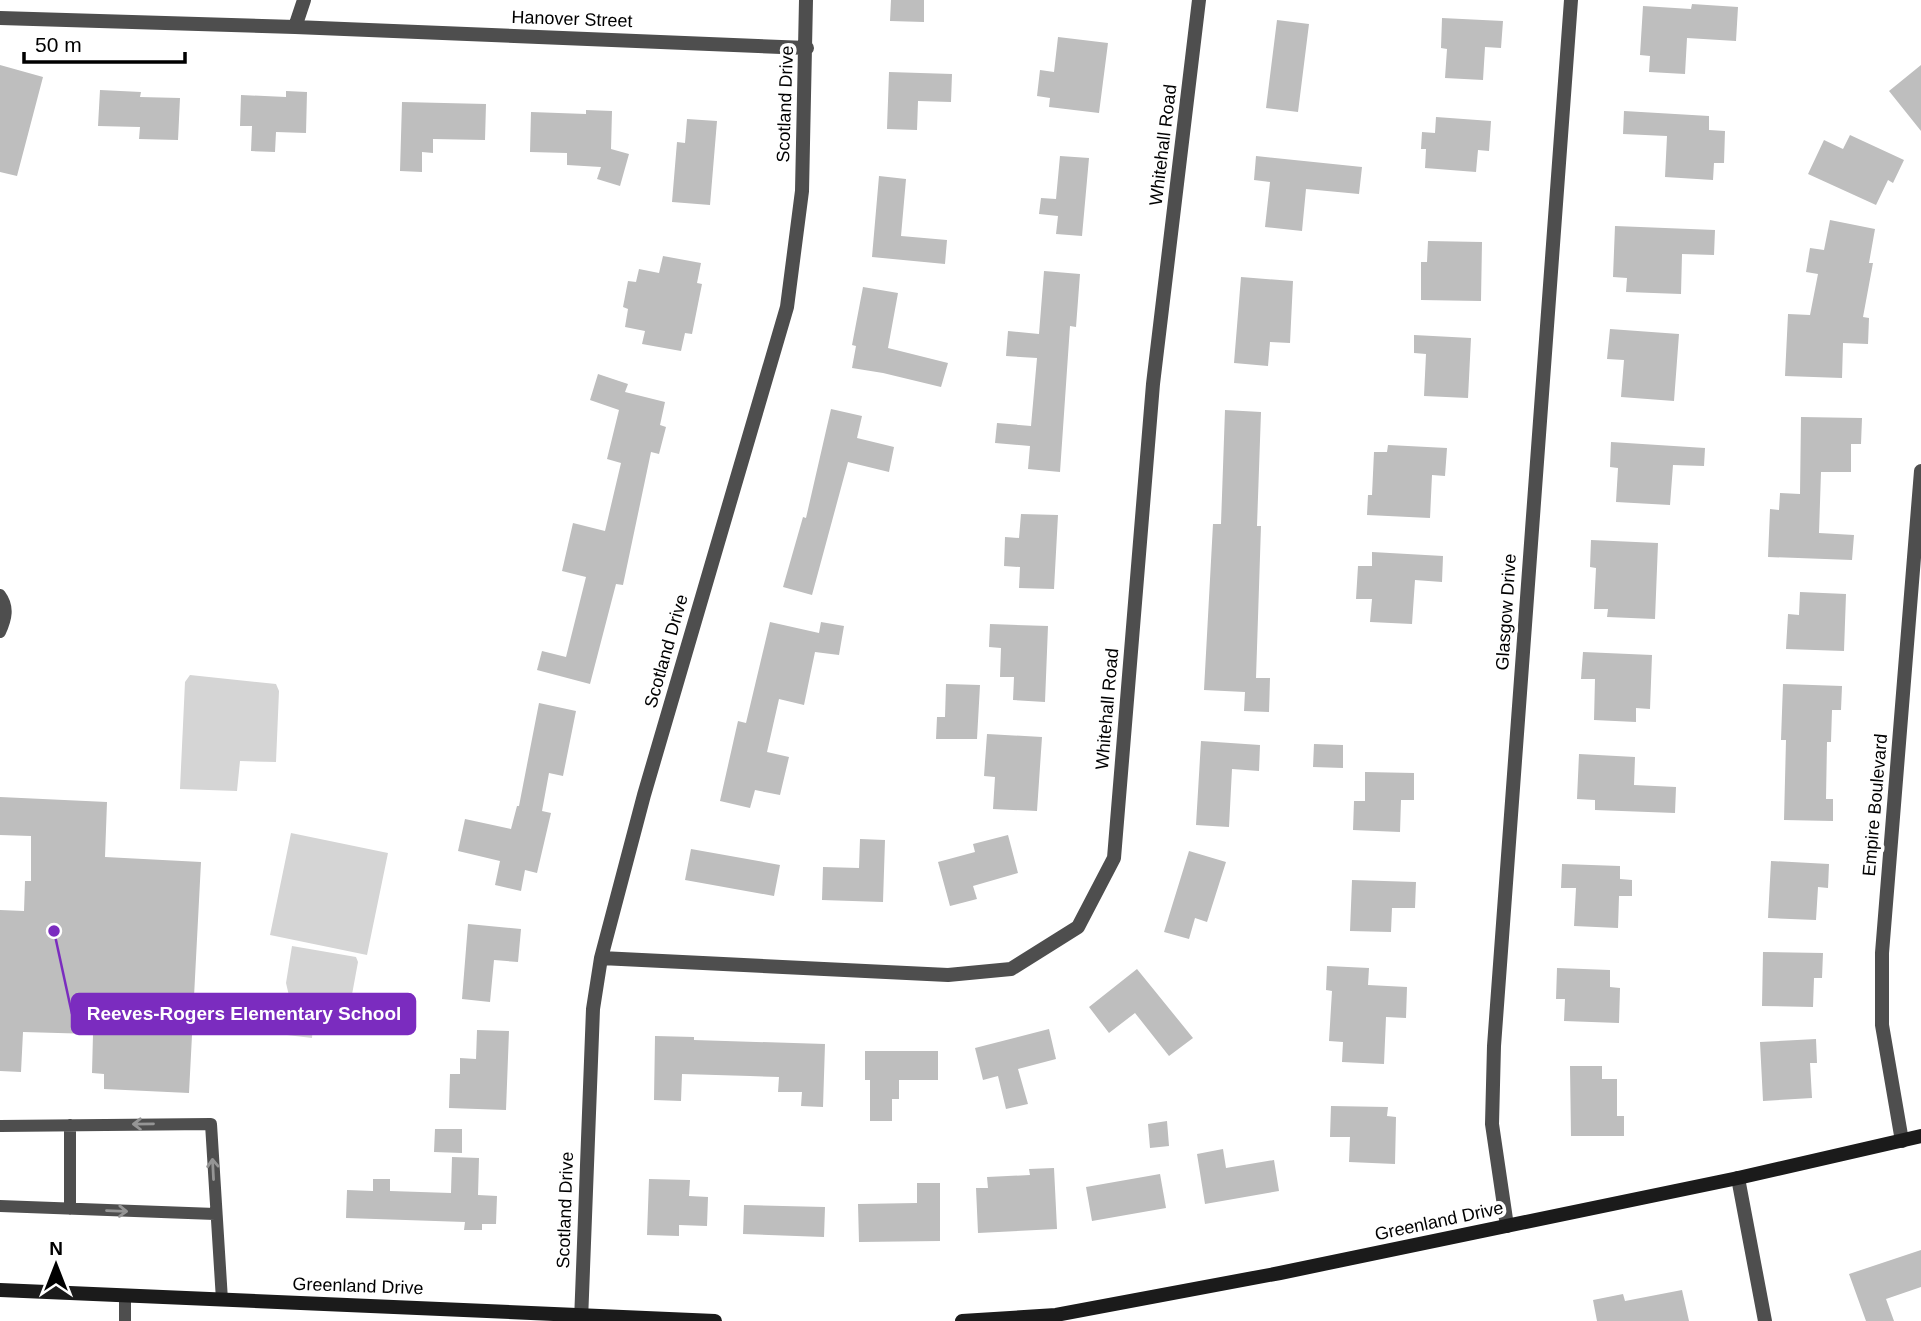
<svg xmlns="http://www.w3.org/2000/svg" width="1921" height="1321" font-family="Helvetica,sans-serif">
  <rect width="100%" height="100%" fill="#fff"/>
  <!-- green -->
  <path fill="#d5d5d5" d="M190,675L276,684L279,691L276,762L240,761L237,791L180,789L185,682Z
    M291,833L388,853L367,955L270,935Z
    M292,946L356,957L358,962L346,1027L342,1031L313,1025L312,1038L287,1035L290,1000L286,983Z"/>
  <!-- building -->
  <path fill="#bebebe" d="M891,0H924V22L890,21Z
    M1692,4L1738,7L1736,41L1687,38L1685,74L1649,72L1650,56L1640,55L1643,6L1691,9Z
    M1442,18L1503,21L1501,48L1485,47L1483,80L1445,78L1447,49L1441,48Z
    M1277,20L1309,24L1298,112L1266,108Z
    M1058,37L1108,43L1099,113L1049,107L1050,98L1037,96L1040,70L1054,72Z
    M0,65L43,77L17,176L0,172Z
    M1921,65V131L1889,91Z
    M889,72L952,74L951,102L918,101L917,130L887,129Z
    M100,90L141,92L140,97L180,98L178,140L139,139L140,127L98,126Z
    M286,91L307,92L306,133L276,132L275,152L251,151L252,126H240L241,95L286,97Z
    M402,102L486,104L485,140L433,139V153L422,152V172L400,171Z
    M586,110L612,111L611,149L629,154L620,186L597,179L601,167L567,165V153L530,152L531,112L586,114Z
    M1624,111L1709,116V130L1725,131L1724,163H1714L1713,180L1665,177L1667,136L1623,134Z
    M1436,117L1491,121L1489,151L1478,150L1476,172L1425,168L1426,149H1421L1422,132L1435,133Z
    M687,119L717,121L710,205L672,202L677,142L685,143Z
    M1850,135L1904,160L1893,183L1888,180L1876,205L1808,174L1824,140L1843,149Z
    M1060,156L1089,158L1082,236L1056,234L1058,216L1039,214L1041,198L1056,199Z
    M1256,156L1362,167L1359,194L1306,189L1302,231L1265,227L1270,182L1254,180Z
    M879,176L906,179L901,236L947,240L945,264L872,257Z
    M1830,220L1875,229L1869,263H1873L1863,317L1869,318L1868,344L1843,343L1842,378L1785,376L1788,314L1810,315L1818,274L1806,272L1810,248L1824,250Z
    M1615,226L1715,230L1714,255L1682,254L1681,294L1626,292L1627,278L1613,277Z
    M1428,241L1482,242L1481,301L1421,300V262H1427Z
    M663,256L701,263L697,283L702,284L692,334L685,333L681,351L642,344L645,331L625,327L628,309L623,307L628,281L636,282L639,269L659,273Z
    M1044,271L1080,274L1076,327L1070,326L1060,472L1028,469L1030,446L995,443L997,423L1031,426L1037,358L1006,356L1008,331L1039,334Z
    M1241,277L1293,281L1290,343L1270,342L1268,366L1234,363Z
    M863,287L898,293L888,348L948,363L941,387L883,373L852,368L856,346L852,345Z
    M1610,329L1679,334L1674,401L1621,397L1624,360L1607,359Z
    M1414,335L1471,338L1468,398L1424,396L1426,354L1414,353Z
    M598,374L628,384L625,392L665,402L660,425L666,427L659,454L651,452L623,585L616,584L590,684L537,670L542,651L566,657L586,577L562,571L573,523L605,531L621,463L607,459L619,410L590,400Z
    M831,409L862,416L857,438L894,447L889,472L848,462L812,595L783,587L803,517L806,518Z
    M1225,410L1261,412L1257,526H1261L1256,678H1270L1269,712L1244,711L1245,692L1204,690L1213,524H1221Z
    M1801,417L1862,418L1861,444H1851V472H1821L1819,533L1854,535L1852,560L1768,557L1770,509L1779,510L1780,493L1800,494Z
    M1611,442L1705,448L1704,466L1673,465L1670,505L1616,502L1618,468L1610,467Z
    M1388,445L1447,448L1445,476L1432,475L1430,518L1367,515L1368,495H1372L1374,452H1387Z
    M1021,514L1058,515L1054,589L1019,588L1020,567L1004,566L1005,537L1019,538Z
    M1591,540L1658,543L1655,619L1607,617L1608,609H1594L1596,568L1590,567Z
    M1372,552L1443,556L1442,582L1415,580L1412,624L1370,622L1372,599H1356L1358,566H1372Z
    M1800,592L1846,594L1844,651L1786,649L1788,614L1799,615Z
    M770,622L819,633L821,622L844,626L839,655L815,652L804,705L779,699L767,752L789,757L780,795L755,790L750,808L720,801L738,721L746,723Z
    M990,624L1048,626L1045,702L1013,700L1014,677H1000L1001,648L989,647Z
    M1583,652L1652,655L1650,709L1636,708V722L1594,720L1595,679H1581Z
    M946,684L980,685L977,739H936L937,717H945Z
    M1783,684L1842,686L1841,710H1832L1831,742H1827L1826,799H1833V821L1784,820L1786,740H1781Z
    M539,703L576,711L563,776L549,773L542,811L551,813L537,873L525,870L521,891L495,885L500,861L458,851L465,819L511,829L517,806H519Z
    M987,734L1042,737L1037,811L993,809L995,777L984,776Z
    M1201,741L1260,745L1259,771L1232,769L1229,827L1196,825Z
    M1314,744L1343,745V768L1313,767Z
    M1579,754L1635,757L1634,785L1676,787L1675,813L1595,810V800L1577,799Z
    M1365,772L1414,773V800H1401L1400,832L1353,830L1354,801H1365Z
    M0,797L107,802L105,857L201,862L189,1093L104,1089V1074L92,1073L93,1034L23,1032L21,1072L0,1071V910L24,911L25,881H31V836L0,835Z
    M1008,835L1018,873L973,886L977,899L950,906L938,862L975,852L973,844Z
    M860,839L885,840L883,902L822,900L823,867L859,868Z
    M691,849L780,865L774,896L685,880Z
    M1189,851L1226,862L1207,922L1195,918L1189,939L1164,932Z
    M1771,861L1829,864L1828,888L1818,887L1816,920L1768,918Z
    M1562,864L1620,866V879L1632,880V896H1619L1618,928L1574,926L1576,888H1561Z
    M1352,880L1416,882L1415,908H1392L1391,932L1350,931Z
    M468,924L521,929L518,962L494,960L490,1002L462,999Z
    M1763,952L1823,953L1822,978H1814L1813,1007L1762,1006Z
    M1327,966L1369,968L1368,985L1407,987L1406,1018L1386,1017L1384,1064L1342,1062L1343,1042L1329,1041L1332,991L1326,990Z
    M1557,968L1610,970V987L1620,988L1619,1023L1564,1021L1565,999H1556Z
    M1137,969L1193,1038L1169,1056L1135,1013L1109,1033L1089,1007Z
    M1049,1029L1056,1059L1018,1069L1028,1104L1006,1109L998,1076L983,1080L975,1048Z
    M477,1030L509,1031L506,1110L449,1108L450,1074H460V1058L476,1059Z
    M655,1036L694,1037V1040L825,1044L823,1107L801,1106L802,1092H778L779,1077L750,1076L682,1074L681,1101L654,1100Z
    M1816,1039L1817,1063H1810L1812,1098L1763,1101L1760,1042Z
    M865,1051H938V1080H899V1099H892V1121H870V1080H865Z
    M1570,1066H1602V1079H1617V1116H1624V1136H1571Z
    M1331,1106L1388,1107L1387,1116L1396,1117L1395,1164L1349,1162L1350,1137H1330Z
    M1167,1121L1169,1146L1150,1148L1148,1124Z
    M435,1129H462V1153L434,1152Z
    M1223,1149L1226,1168L1274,1160L1279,1191L1205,1204L1197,1154Z
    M452,1157L479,1158L478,1195L497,1196L496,1224H482V1230H464L465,1222L346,1218L347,1190L373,1191V1179H390V1191L451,1193Z
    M1054,1168L1057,1229L978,1233L976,1188H988L987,1177L1030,1175L1029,1169Z
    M1160,1174L1166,1208L1092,1221L1086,1187Z
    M649,1179L690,1180L689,1196L708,1197L707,1226L679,1225V1236L647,1235Z
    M917,1183H940V1241L859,1242L858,1204L917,1203Z
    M744,1205L825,1207L824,1237L743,1234Z
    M1921,1250V1287L1886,1299L1894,1321H1866L1849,1274Z
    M1682,1290L1689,1321H1597L1593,1300L1623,1294L1625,1301Z"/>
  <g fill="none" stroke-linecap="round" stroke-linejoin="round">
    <!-- lane -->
    <path stroke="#4e4e4e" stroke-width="12" d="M0,595C9,607 6,619 0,632
      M70,1125V1209
      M0,1126L211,1124L222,1300
      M0,1206L215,1214
      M125,1321V1296"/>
    <!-- street -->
    <path stroke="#4e4e4e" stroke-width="14" d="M0,18L295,27L807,48
      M295,27L304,0
      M601,958L948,975L1011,969L1078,927L1114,858L1153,384L1199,0
      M1902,1141L1882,1025V953L1921,471
      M1738,1178L1765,1321
      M1507,1226L1492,1124L1494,1046L1571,0
      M581,1321L593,1009L601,958L644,795L787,307L802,191L806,0"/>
    <!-- secondary -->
    <path stroke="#1b1b1b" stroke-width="14" d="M0,1290L715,1321
      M962,1321L1056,1315L1280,1273L1738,1178L1921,1136"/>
  </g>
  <!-- one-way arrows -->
  <defs><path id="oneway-shaft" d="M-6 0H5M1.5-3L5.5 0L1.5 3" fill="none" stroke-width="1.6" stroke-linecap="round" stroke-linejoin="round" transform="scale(1.75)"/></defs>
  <g stroke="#959595">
    <use href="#oneway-shaft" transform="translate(143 1124) rotate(179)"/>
    <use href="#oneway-shaft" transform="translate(213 1169) rotate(-93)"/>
    <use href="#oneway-shaft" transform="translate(117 1211) rotate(2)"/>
  </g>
  <g text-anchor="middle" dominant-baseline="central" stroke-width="7" stroke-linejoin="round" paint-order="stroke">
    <!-- street labels -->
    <g font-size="18" fill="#000" stroke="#fff">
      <text transform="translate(572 19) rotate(2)">Hanover Street</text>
      <text transform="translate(785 104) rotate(-88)">Scotland Drive</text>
      <text transform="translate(1163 145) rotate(-83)">Whitehall Road</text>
      <text transform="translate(1506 612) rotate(-86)">Glasgow Drive</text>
      <text transform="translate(666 651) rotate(-74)">Scotland Drive</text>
      <text transform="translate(1107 709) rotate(-85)">Whitehall Road</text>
      <text transform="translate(1875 805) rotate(-85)">Empire Boulevard</text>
      <text transform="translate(565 1210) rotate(-88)">Scotland Drive</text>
      <text transform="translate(1439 1221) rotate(-12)">Greenland Drive</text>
      <text transform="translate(358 1286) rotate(2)">Greenland Drive</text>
    </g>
  </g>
  <!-- callouts -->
  <path fill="none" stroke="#7b2cbf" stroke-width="2.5" d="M54 931L72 1014"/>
  <circle fill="#7b2cbf" stroke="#fff" stroke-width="2.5" cx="54" cy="931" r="7"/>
  <rect fill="#7b2cbf" stroke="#7b2cbf" stroke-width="2.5" x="72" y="994" width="343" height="40" rx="7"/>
  <g font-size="19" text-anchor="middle" font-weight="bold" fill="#fff">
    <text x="244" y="1020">Reeves-Rogers Elementary School</text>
  </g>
  <!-- north arrow -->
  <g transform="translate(56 1265)" stroke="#ffffff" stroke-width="5" paint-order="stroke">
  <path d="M0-5L12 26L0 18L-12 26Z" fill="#000000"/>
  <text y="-10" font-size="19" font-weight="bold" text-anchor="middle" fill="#000000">N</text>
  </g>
  <!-- scale -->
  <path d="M24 52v10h161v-10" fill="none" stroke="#000000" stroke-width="3.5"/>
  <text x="35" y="52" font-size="21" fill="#000000" stroke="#ffffff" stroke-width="5" paint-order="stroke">50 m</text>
</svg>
